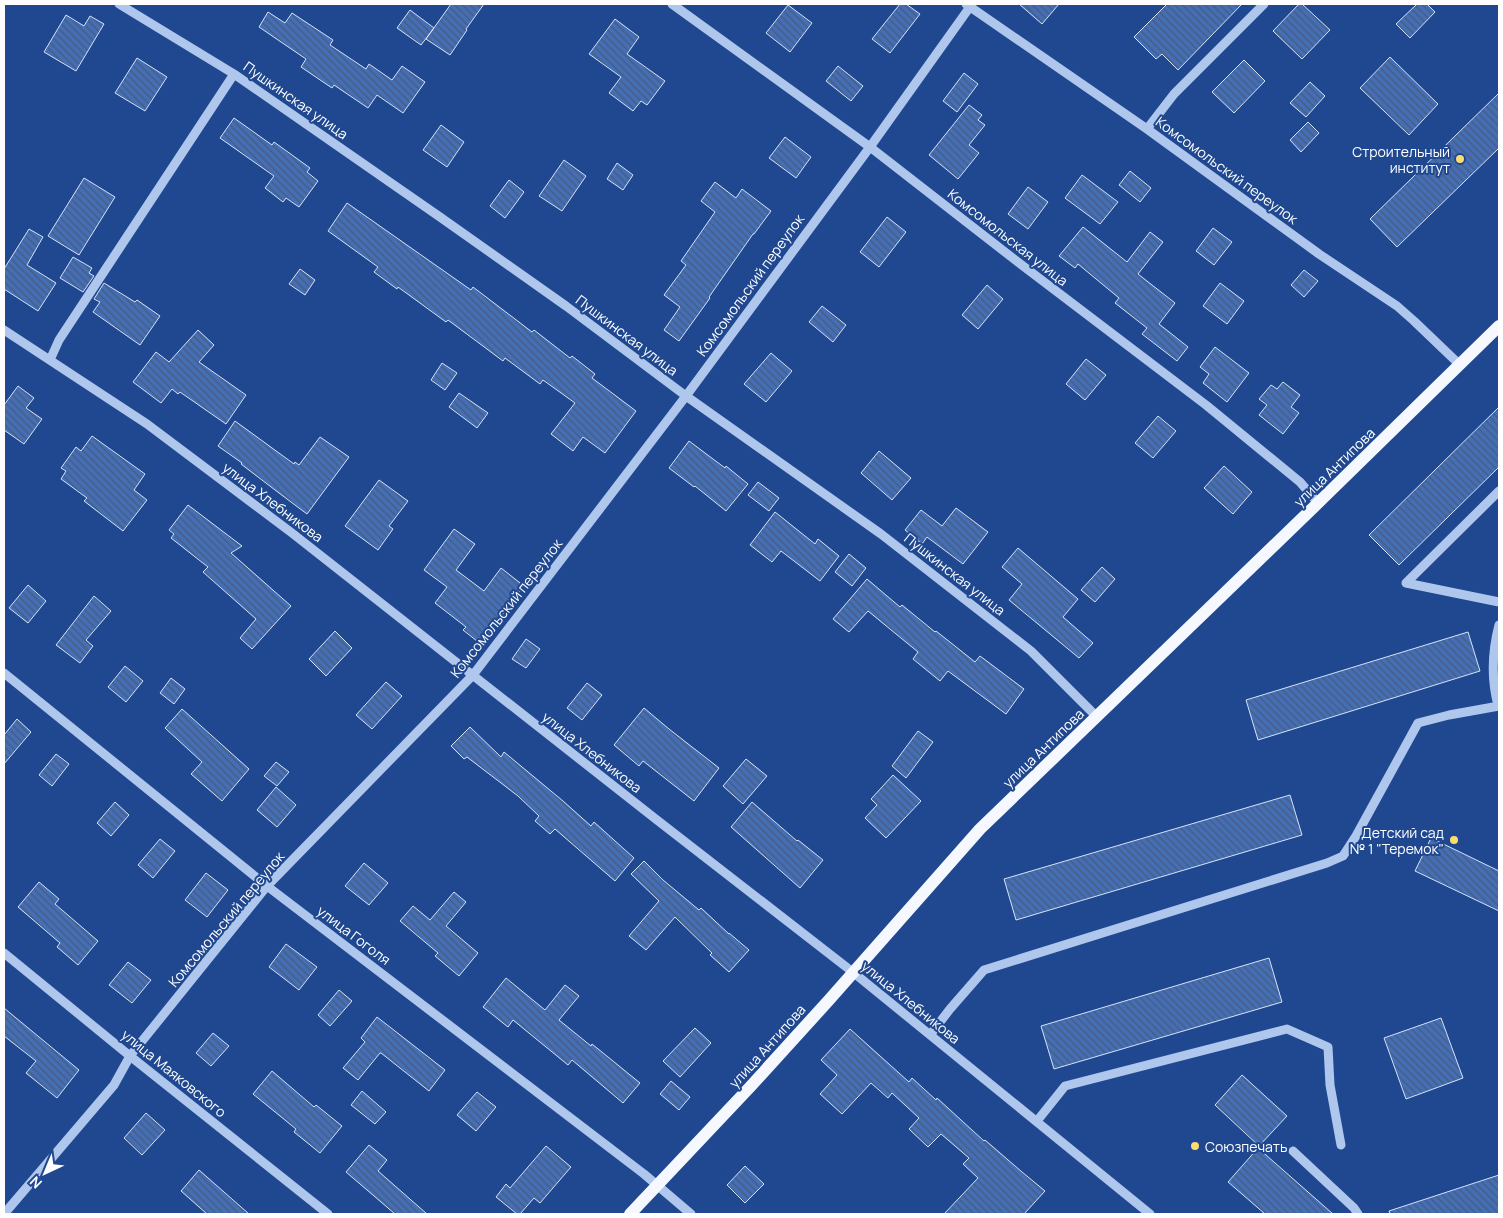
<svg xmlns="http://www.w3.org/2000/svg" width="1503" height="1218" font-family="Manrope,sans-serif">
  <defs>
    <pattern id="building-back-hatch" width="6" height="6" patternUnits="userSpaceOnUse" patternTransform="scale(1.25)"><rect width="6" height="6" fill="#446eb5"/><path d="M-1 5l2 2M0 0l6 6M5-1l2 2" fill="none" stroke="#485b7b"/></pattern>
  </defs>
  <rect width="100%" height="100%" fill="#1f4890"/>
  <!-- building -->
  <path fill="url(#building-back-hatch)" stroke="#d5e3f9" d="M451,4H484L466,29L467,30L450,55L426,39Z
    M900,4H906L920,14L890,53L872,39Z
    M1019,4H1059L1042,24Z
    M1167,4H1242L1178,70L1162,54L1156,59L1134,37Z
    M1299,4H1302L1330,30L1302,59L1273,31Z
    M1417,4H1427L1435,12L1410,38L1396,24Z
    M788,5L812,23L790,52L766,33Z
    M410,10L434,28L421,45L397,28Z
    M268,12L285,23L292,13L333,40L330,45L366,69L369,64L392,80L402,66L425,82L403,113L377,95L368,108L334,85L332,88L301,67L306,59L259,27Z
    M66,15L84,26L90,16L104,24L76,71L44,52Z
    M615,19L639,37L627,54L665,81L647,105L641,101L633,111L609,93L621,77L589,54Z
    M1390,57L1438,104L1409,135L1360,88Z
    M137,58L167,77L145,111L115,93Z
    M1244,60L1265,81L1234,113L1212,92Z
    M838,66L863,86L851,101L826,81Z
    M964,73L978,84L957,112L943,101Z
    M1310,82L1325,96L1306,117L1290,103Z
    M1499,93V148L1397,247L1370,219Z
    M969,105L982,115L978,120L985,125L969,145L979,153L958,179L929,155Z
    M234,118L272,145L274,142L310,168L307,172L318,181L299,207L286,198L283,202L265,188L274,176L220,138Z
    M1308,122L1319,133L1301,152L1290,140Z
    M441,125L464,142L447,167L423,150Z
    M785,137L811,157L796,178L769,158Z
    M564,160L586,176L562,211L539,196Z
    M617,163L633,175L623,190L607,179Z
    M1130,171L1151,188L1140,202L1119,185Z
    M1082,175L1118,202L1100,224L1065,198Z
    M84,178L115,197L79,255L48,236Z
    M509,180L524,192L505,218L490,206Z
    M715,182L736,198L742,189L771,211L754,234H753L709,297L710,298L679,341L664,330L680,307L664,295L686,265L681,261L715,212L701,201Z
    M1028,187L1048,202L1028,229L1008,214Z
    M347,203L471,290L473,287L532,332L534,330L570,358L572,356L595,374L592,378L636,411L605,453L583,437L573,451L551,434L575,403L543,380L540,384L505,358L503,361L448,320L446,322L398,287L397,289L374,272L378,267L328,231Z
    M887,217L906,232L879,267L860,252Z
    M1083,227L1127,262L1150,232L1163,242L1138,274L1175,303L1159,324L1188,347L1177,361L1142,334L1147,328L1115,303L1119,298L1078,264L1075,268L1059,256Z
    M1213,228L1232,242L1214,265L1196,251Z
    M29,229L43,237L27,265L56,283L38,311L4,289V269Z
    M73,257L92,268L89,273L94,276L83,292L60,278Z
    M300,269L315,280L305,295L289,284Z
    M1304,270L1318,281L1304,297L1291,285Z
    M104,283L135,302L137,300L160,316L140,345L93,312L100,302L94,299Z
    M1220,283L1244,301L1227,324L1203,306Z
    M987,285L1003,299L978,329L962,315Z
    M822,306L846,325L833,342L809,322Z
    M198,330L214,345L199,362L246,395L226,424L180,392L178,394L172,389L161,403L133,382L156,352L169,362Z
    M1215,347L1249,373L1227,402L1203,383L1209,374L1200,367Z
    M771,353L792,371L766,402L744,384Z
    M1086,359L1106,375L1085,400L1066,384Z
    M442,363L457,373L445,390L431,380Z
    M1283,382L1300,395L1291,407L1299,413L1283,434L1259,415L1267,405L1259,399L1271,385L1277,389Z
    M18,386L34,398L26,408L42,419L24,444L4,430V405Z
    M459,393L488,413L477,428L449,407Z
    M1499,407V467L1399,565L1369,535Z
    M1158,416L1176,431L1153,458L1135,443Z
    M235,421L294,464L295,462L299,465L320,437L349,457L307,514L279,493L241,464L242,463L218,446Z
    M92,436L145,474L134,490L147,500L123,531L84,501L87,498L61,479L66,471L61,468L76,447L81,451Z
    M689,441L725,468L726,466L748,484L726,511L695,486L694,487L669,468Z
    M879,451L911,478L892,500L861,473Z
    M1224,466L1252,492L1233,514L1204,488Z
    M379,480L408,501L389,526L393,529L378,550L345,526Z
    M758,482L779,498L769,511L748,495Z
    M188,505L242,546L231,553L291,606L252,649L240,638L256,619L203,572L208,567L171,538L174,534L169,530Z
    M956,508L988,532L963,564L927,537L922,544L905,530L921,510L942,526Z
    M775,512L815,544L818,539L839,556L820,581L781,551L772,562L750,545Z
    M454,529L475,544L456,570L484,591L501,568L524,586L491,630L493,631L482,645L463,630L466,627L435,603L447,587L424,570Z
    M1018,548L1078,599L1063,617L1093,643L1079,658L1009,600L1022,584L1002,567Z
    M849,554L866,568L852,586L835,572Z
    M1102,567L1115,579L1095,602L1081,590Z
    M867,579L900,607L902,605L935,632L936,631L975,662L980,656L1024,689L1006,714L948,671L940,681L913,659L918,652L868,611L849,632L833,619Z
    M28,585L46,601L28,623L9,608Z
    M94,596L111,611L86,640L93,646L80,663L56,645Z
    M335,631L352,648L326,676L309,659Z
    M1468,632L1480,671L1258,740L1246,700Z
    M526,639L540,649L526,668L512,659Z
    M125,666L143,681L126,702L108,687Z
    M171,678L185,689L174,704L160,693Z
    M386,682L402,696L372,729L356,715Z
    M587,683L602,695L582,720L567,708Z
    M644,708L669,729L719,768L694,801L643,761L639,766L614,745Z
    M182,709L249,769L222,801L191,774L202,762L165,728Z
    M17,719L31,732L4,764V735Z
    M470,727L501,757L504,752L563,801L591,826L594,822L634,858L615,881L555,829L550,834L535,821L539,816L518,796L467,757L464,759L451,746Z
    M918,731L933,742L906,778L892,766Z
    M56,754L69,764L52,786L39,775Z
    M746,759L767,776L743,804L723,786Z
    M276,762L289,772L277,786L264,776Z
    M893,775L921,801L886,838L865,818L877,805L871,799Z
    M276,787L296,805L277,827L257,810Z
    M1290,795L1302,835L1016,920L1004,879Z
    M115,802L129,815L111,836L97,823Z
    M752,802L797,841L798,840L823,860L800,888L731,827Z
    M1431,838L1499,871V911L1415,871Z
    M160,839L175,851L153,878L138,865Z
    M644,861L663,880L699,910L701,908L729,934V933L749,950L729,972L710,955L712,953L675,917L646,950L629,936L659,901L631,874Z
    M364,863L388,883L369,905L345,886Z
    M206,873L228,890L207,917L185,900Z
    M39,882L59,899L55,904L98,941L78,965L57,947L60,943L18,907Z
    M454,892L466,902L446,926L478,953L459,976L435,956L438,953L400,921L413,906L430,920Z
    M286,944L317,967L299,990L269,967Z
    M1269,958L1282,1002L1054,1069L1041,1026Z
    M128,962L151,980L132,1003L109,985Z
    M506,978L545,1010L565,985L579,996L559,1020L591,1046L592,1044L640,1083L623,1103L572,1060L568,1065L513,1020L508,1027L483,1007Z
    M339,990L352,1001L330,1026L318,1015Z
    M4,1008L79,1070L57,1098L26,1073L36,1061L4,1036Z
    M377,1017L445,1070L429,1091L381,1053H380L358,1080L343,1068L365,1042L361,1038Z
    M1441,1018L1463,1078L1406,1099L1384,1038Z
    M695,1028L711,1043L680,1077L663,1061Z
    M850,1029L909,1082L912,1078L936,1100L937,1098L984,1141L985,1140L1022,1172L1045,1191L1024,1214H944L978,1178L963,1164L969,1158L941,1134L928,1147L909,1129L919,1118L892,1093L888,1098L871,1083L842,1114L820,1094L837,1075L821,1060Z
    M213,1033L229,1046L211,1066L196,1053Z
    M272,1071L314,1107L316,1105L342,1126L320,1153L294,1132L296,1129L253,1094Z
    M1242,1075L1287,1116L1259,1146L1215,1105Z
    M671,1081L690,1097L679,1110L660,1094Z
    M362,1091L386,1112L375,1124L351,1105Z
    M477,1092L496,1107L476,1131L457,1115Z
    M146,1113L165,1130L142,1155L124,1138Z
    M369,1145L387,1160L378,1171L427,1214H395L346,1172Z
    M546,1146L571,1167L540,1203L534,1198L520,1214H517L496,1197L506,1184L510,1188Z
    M1258,1148L1333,1214H1265L1228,1182Z
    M745,1166L764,1184L745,1203L727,1185Z
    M199,1170L249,1214H207L181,1191Z
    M1499,1175V1214H1390L1389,1211Z"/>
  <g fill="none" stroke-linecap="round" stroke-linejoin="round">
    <!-- minor -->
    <path stroke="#afc6ed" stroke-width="9" d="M119,4L234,74L440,217L566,306L686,396L881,534L1031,651L1097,717
      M672,4L870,147L1014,259L1206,405L1300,482L1318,503
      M966,4L1147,129L1319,254L1397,306L1414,321L1460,365
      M1147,129L1174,94L1264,4
      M4,330L147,424L292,533L657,820L854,973L1150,1214
      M50,360L59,340L234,74
      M1406,583L1499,491
      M1406,583L1499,602
      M4,673L267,886L644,1174L691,1214
      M1498,705C1491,679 1492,652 1499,625
      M4,953L130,1056L328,1214
      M930,1035L950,1009L984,970L1327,863L1343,856L1356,836L1418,723L1449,715L1499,706
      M1037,1121L1065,1086L1287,1029L1328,1047L1330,1085L1341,1145
      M1293,1151L1354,1208L1358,1214
      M4,1214L114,1085L130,1056L267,886L473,675L686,396L870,147L972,4"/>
    <!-- major -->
    <path stroke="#f5f8ff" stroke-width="12" d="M630,1214L750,1087L829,1000L980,829L1318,503L1499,326"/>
  </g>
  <!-- markers -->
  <g fill="#fbdd6f" stroke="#1f4890" stroke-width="2">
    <circle cx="1460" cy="159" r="5"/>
    <circle cx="1454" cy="840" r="5"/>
    <circle cx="1195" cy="1146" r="5"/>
  </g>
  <g text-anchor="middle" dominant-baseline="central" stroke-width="4" stroke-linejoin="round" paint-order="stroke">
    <!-- street labels -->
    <g font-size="14" fill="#fff" stroke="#1f4890">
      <text transform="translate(296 100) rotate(35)">Пушкинская улица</text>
      <text transform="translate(1227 170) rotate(36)">Комсомольский переулок</text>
      <text transform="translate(1008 237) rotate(38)">Комсомольская улица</text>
      <text transform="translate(750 285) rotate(-54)">Комсомольский переулок</text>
      <text transform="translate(627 335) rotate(37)">Пушкинская улица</text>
      <text transform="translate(1334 467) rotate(-44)">улица Антипова</text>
      <text transform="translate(273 502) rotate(37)">улица Хлебникова</text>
      <text transform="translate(955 574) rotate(38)">Пушкинская улица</text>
      <text transform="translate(506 608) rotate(-52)">Комсомольский переулок</text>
      <text transform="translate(1043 748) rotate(-44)">улица Антипова</text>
      <text transform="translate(592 752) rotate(38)">улица Хлебникова</text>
      <text transform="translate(226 919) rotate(-50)">Комсомольский переулок</text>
      <text transform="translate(354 935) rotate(37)">улица Гоголя</text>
      <text transform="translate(911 1002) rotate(39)">улица Хлебникова</text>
      <text transform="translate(767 1046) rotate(-48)">улица Антипова</text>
      <text transform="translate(174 1073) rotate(39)">улица Маяковского</text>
    </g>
    <!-- poi labels -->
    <g font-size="14" fill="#fff" stroke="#1f4890" text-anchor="end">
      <text x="1450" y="151">Строительный<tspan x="1450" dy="16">институт</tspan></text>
      <text x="1444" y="832">Детский сад<tspan x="1444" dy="16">№ 1 "Теремок"</tspan></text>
      <text x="1205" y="1146" text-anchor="start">Союзпечать</text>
    </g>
  </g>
  <!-- border -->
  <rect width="1503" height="1218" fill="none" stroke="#ffffff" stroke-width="10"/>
  <!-- north arrow -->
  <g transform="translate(45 1173) rotate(224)" stroke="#1f4890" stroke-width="4" paint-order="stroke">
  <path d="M0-4L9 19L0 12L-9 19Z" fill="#ffffff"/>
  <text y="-8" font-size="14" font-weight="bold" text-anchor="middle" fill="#ffffff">N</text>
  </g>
</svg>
